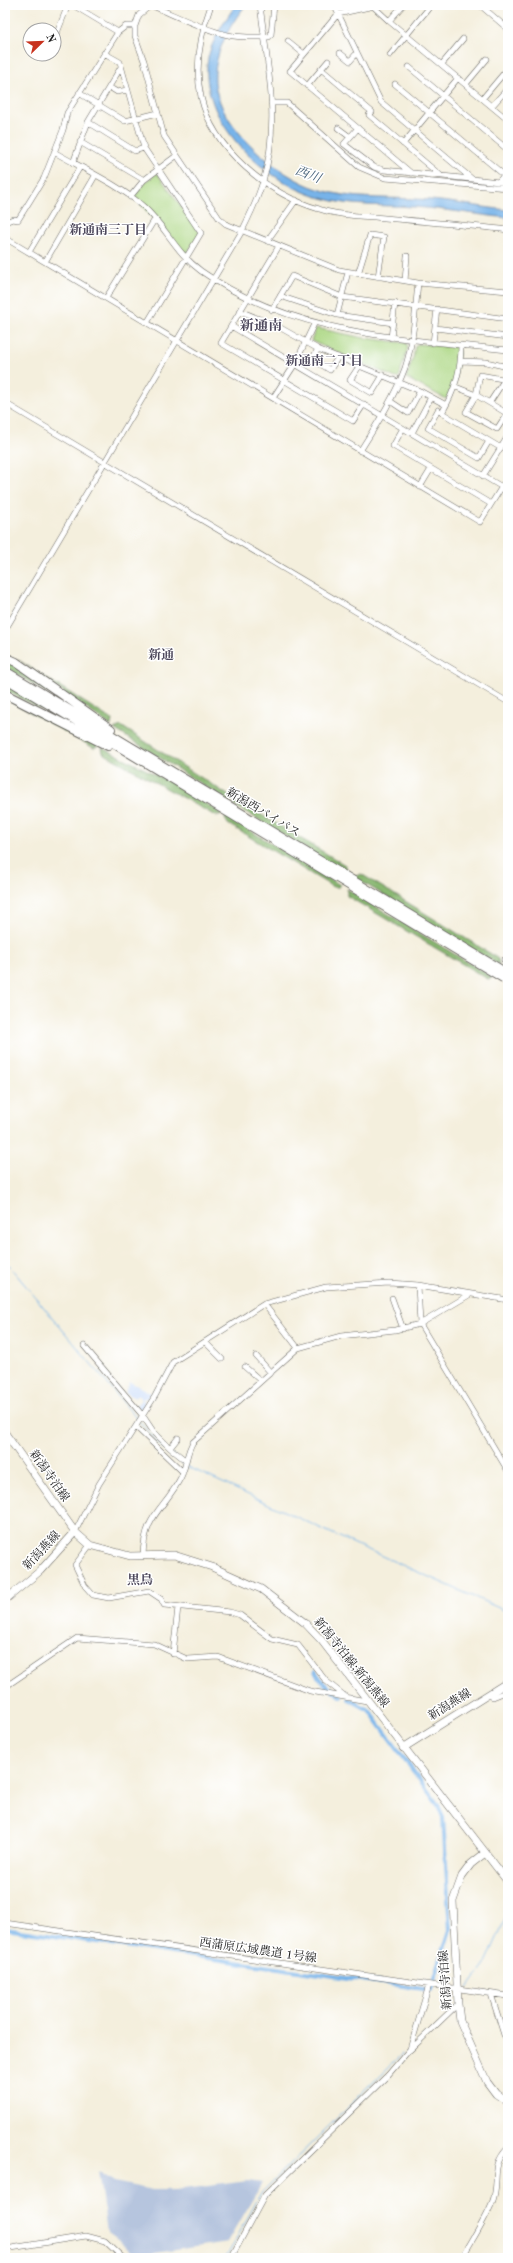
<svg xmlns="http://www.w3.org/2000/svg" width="513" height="2263" font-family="'Old Standard TT','Noto Serif JP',serif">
  <rect width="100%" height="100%" fill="#fff"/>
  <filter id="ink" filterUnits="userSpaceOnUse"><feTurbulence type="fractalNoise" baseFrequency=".025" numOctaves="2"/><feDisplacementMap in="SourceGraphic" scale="8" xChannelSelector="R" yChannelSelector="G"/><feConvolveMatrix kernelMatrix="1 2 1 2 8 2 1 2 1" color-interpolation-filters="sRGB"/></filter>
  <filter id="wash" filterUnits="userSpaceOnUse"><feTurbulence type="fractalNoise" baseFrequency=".012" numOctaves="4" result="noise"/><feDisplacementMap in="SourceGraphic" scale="16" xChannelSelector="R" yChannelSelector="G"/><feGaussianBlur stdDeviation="0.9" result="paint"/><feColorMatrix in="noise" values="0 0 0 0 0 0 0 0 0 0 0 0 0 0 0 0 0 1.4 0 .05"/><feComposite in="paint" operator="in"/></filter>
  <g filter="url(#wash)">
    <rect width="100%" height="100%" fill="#f4efdd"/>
    <!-- built -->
    <path fill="#c9dcf9" d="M130,1382L151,1393L148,1398H143L145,1405L144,1409H138L136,1405L141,1400V1397L136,1395L135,1398L125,1392Z"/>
    <!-- industrial -->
    <path fill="#b6c5de" d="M98,2171L114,2182L152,2190H176L248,2181L262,2183L228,2242L135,2256L122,2243L107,2232Z"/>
    <!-- green -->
    <path fill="#acd783" stroke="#647a50" d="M157,173L200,233L186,255L134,197L146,181Z
      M316,328L364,338L406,343L408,347L399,377L396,378L311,341Z
      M418,344L457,347L459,352L455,382L446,399L406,378L413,358L415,346Z"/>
    <!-- forest -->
    <path fill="#89b871" stroke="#526a46" d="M17,659L112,720L111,726Z
      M5,660H7L95,722L5,667Z
      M5,683L93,736L5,690Z
      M12,702L99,745L94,748Z
      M121,726L228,795L230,802L114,729Z
      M102,747L172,783L223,814L217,816L212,814L103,753Z
      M236,802H240L345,865L348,872L347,874L233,804Z
      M226,816L340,885L339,887H333L228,824L225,819Z
      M361,874L491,954L498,959L499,965L354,877Z
      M347,889L492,977L488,979L347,896Z"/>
    <!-- water -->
    <path fill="#77b3e9" stroke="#4a6882" d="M236,5H246C229,25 213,56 215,82C218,126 279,177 318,189C353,200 380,197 415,199C446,200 477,207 508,210V218C477,215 446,209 415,207C383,205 352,207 321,198C266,183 197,121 208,58C212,40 225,20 236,5Z"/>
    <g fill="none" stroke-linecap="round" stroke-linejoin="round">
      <!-- stream -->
      <path stroke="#77b3e9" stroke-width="1" d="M5,1261L138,1420
        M140,1422L162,1447L184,1464
        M186,1466L357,1545L508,1612
        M468,1988L485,1965L508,1913
        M460,1997L465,1992
        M226,2258L261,2193L402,2054"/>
      <!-- canal -->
      <path stroke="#77b3e9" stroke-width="4" d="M315,1671L324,1684L341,1696
        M5,1929L431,1990L450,1930L443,1817L438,1805L369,1710L349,1699"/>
    </g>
  </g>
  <g filter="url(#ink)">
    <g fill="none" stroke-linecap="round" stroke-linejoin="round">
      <!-- minor casing -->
      <g stroke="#686660" stroke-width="6">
        <path id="minor" d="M73,5L118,32
          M150,5C175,15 201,29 228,35C242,38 255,37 269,37L271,35L274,5
          M151,5L139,15L135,26V36L144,61L164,136L219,218L226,224L339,270L418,283L508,291
          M211,5C200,35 194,65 201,97C213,150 268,194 319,209C340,216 363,216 385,218C426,222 467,225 508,230
          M334,5L381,102L472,179L508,183
          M375,5V8L389,21L508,120
          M480,5L508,29
          M374,6L338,14L290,71L411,173
          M389,21L403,5
          M55,38L68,5
          M288,41L304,54
          M104,53L120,62L144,148L201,233L147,323
          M340,53L350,61L357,53
          M390,55L428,9
          M442,64L463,39
          M409,67L508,150
          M321,69L372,112
          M395,84L504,175
          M466,84L487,59
          M307,86L328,61
          M109,87L117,92L127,90
          M79,93L125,121L158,113
          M483,98L504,73
          M271,103H287L359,167L385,178L508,188
          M492,106L508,88
          M369,115L440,175
          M88,122L135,151L144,148
          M338,128L350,137
          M358,128L344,144L374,167L384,170L471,179
          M80,142L144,180
          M403,144L458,78
          M54,152C82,168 121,186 144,207C166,227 176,253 201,271C292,335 401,338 508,350
          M73,163L88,122L121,67
          M499,181L508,171
          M130,197L144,180L176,156
          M5,222L13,219L18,220L44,178L63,130L67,113L118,32L126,26H135
          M5,238L480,522L508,477
          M267,241L296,200
          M279,246L221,343L353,421L364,404
          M29,252L80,167
          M45,262L95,176
          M358,274L370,235L384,237L378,277
          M405,281L407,256
          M280,296L337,315L393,323
          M106,298L155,219
          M272,310L292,276L342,297L508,319
          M240,311L279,327L318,349L420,391L446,405
          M337,315L348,272
          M231,326L502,487
          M435,328L508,337
          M391,338L395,303
          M433,343L437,309
          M461,345C461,371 455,390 442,413L501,448
          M318,349L312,359L330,370L338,357
          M461,361L486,362L508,367
          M360,365L350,380L372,393L383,375
          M508,380L480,375L476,395L466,412L497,429L508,412
          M456,387L476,395L508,414
          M273,398L295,364L314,324
          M390,401L408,413L420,391
          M490,402L505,379
          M5,403L508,702
          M442,413L438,410L428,428L479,458L489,441
          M403,428L393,446L491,504
          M412,433L431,397
          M360,451C377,424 394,398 405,368C414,341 415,311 418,283
          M483,476L508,436
          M420,487L431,469
          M5,630L242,231C250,215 258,198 263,181C281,123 267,63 260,5
          M504,960L508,963
          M418,1285L420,1324L508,1471
          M392,1298L403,1329
          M264,1304L298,1348
          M205,1342L222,1359
          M84,1346L143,1416L153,1431L170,1448
          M256,1356L271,1373
          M245,1367L261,1381
          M136,1427L183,1472
          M178,1438L170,1448L185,1460
          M75,1532L99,1484L155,1396L173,1362L264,1304L326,1287L389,1283L418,1285L508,1300
          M90,1545L75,1565L85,1586L93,1595L109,1598L149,1591L161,1599L164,1605L230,1612L240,1615L272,1639L298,1645L326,1681L346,1697
          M143,1556C144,1514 165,1509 181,1477C187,1465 186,1453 193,1442L298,1348L341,1336L395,1330L420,1324L469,1295
          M173,1654L178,1607
          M5,1687L77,1638L154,1644L187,1659L218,1657L310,1691L367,1701
          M487,1695L493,1697L508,1691
          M5,1923L508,1996
          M491,1994L504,2035L508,2040
          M410,2050L458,2004
          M5,2249L86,2236L105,2241L123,2258
          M231,2258L265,2195L388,2075L410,2049L429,1985
          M462,2258C472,2240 484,2222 492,2203C501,2182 489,2167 508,2148"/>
      </g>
      <!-- major casing -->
      <g stroke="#686660" stroke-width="8">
        <path id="major" d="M5,1433L75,1532L90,1545L130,1556L174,1555L212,1567L261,1589L305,1623L322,1641L508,1882
          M5,1600L40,1571L75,1532
          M403,1748L508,1682
          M485,1853L471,1864L462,1876L453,1901L458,2004L460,2021L487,2082L496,2094L508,2102"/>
      </g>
      <!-- highway casing -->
      <g stroke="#686660" stroke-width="10">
        <path id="highway" d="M5,657L16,662L111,729
          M5,671L508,974
          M5,678L508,981
          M5,694L108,746"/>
      </g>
      <!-- minor -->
      <use href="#minor" stroke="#fff" stroke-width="5"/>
      <!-- major -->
      <use href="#major" stroke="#fff" stroke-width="7"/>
      <!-- highway -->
      <use href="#highway" stroke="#fff" stroke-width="8"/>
    </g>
  </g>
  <g text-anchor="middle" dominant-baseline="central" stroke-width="3" stroke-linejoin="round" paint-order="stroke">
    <!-- street labels -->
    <g font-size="12" fill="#1c1c1c" stroke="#fff">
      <text transform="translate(263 813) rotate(31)">新潟西バイパス</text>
      <text transform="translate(49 1476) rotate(55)">新潟寺泊線</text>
      <text transform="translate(42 1551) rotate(-47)">新潟燕線</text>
      <text transform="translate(351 1663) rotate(51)">新潟寺泊線;新潟燕線</text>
      <text transform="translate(450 1705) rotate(-32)">新潟燕線</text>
      <text transform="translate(258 1951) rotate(8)">西蒲原広域農道 1号線</text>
      <text transform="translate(446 1980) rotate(-94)">新潟寺泊線</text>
    </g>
    <!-- water labels -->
    <g font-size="13" font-style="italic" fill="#456078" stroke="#fff">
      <text transform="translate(308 175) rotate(21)">西川</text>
    </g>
    <!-- neighbourhood labels -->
    <g font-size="13" font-weight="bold" fill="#4d485c" stroke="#fff">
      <text x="108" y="230">新通南三丁目</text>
      <text x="324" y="361">新通南二丁目</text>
      <text x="161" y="655">新通</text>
      <text x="140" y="1580">黒鳥</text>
    </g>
    <!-- quarter labels -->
    <g font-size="14" font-weight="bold" fill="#4d485c" stroke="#fff">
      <text x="261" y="326">新通南</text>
    </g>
  </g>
  <!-- margin -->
  <rect width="513" height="2263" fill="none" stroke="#fff" stroke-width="20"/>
  <!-- north arrow -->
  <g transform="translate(42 42) rotate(67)"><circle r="19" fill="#ffffff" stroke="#a4a4a4"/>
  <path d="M0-3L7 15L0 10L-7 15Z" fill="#c8321e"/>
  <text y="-6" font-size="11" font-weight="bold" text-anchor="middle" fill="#1c1c1c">N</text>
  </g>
</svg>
